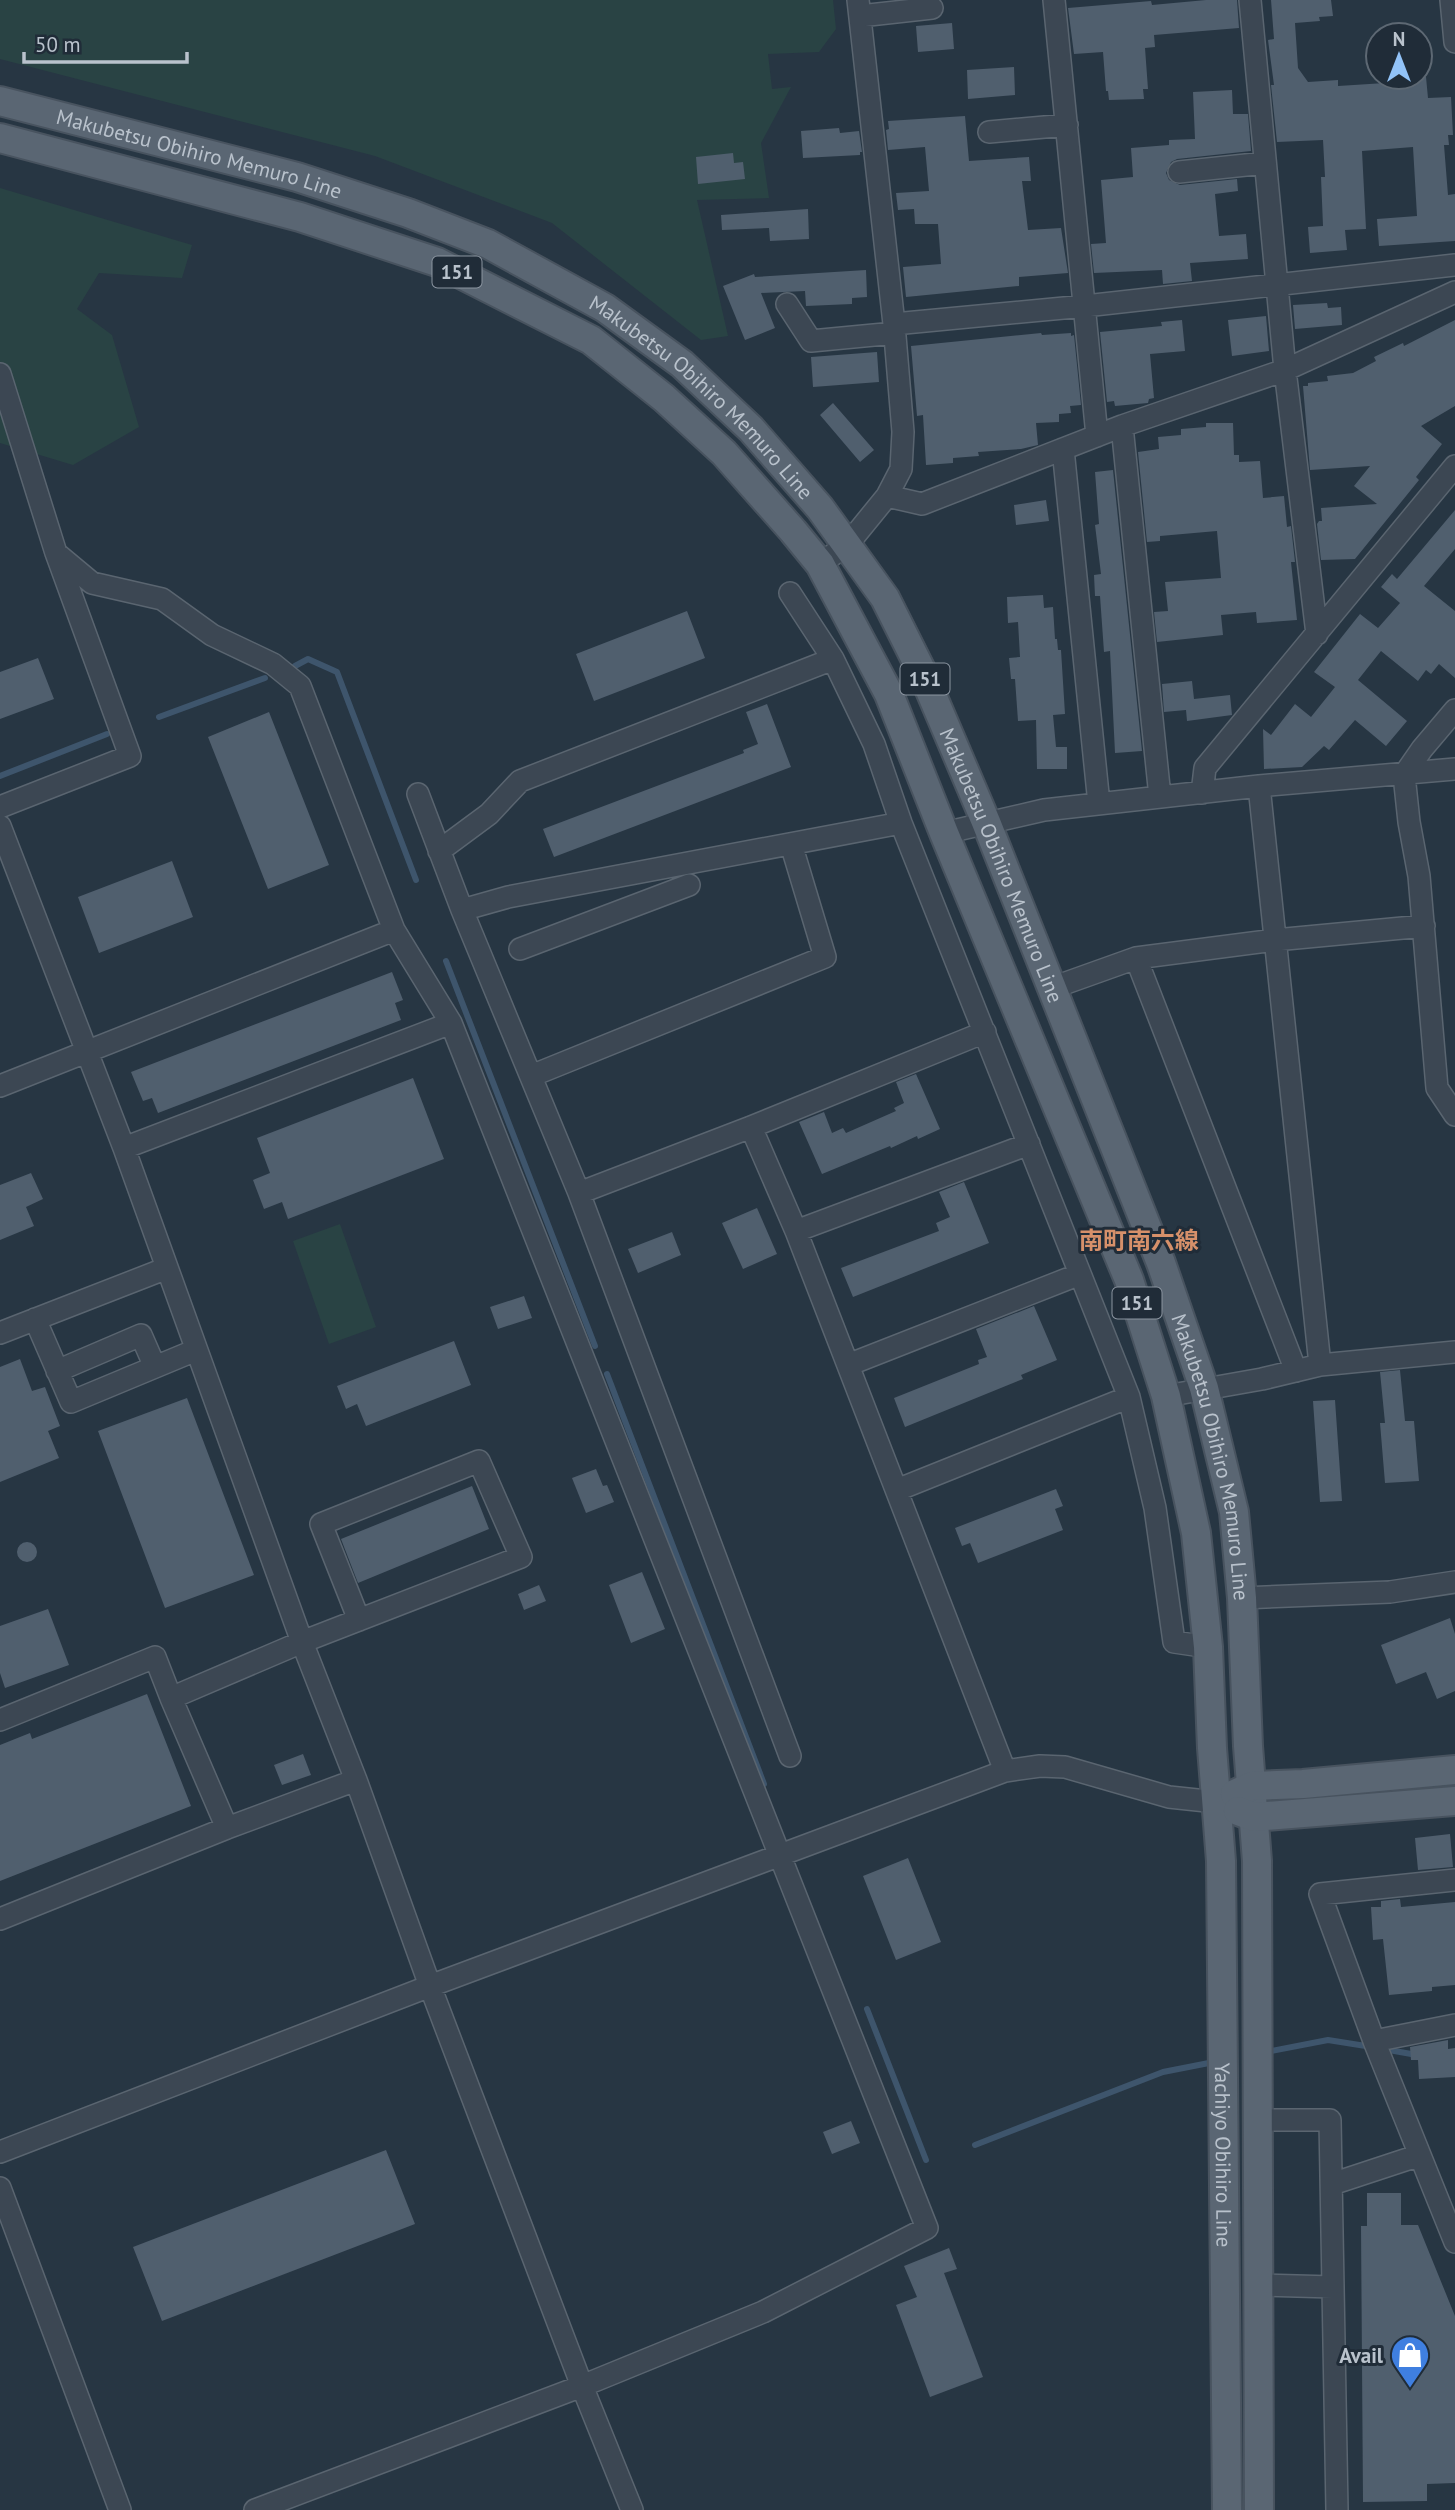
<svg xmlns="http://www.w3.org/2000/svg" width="1455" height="2510" font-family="'PT Sans','Noto Sans JP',sans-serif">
  <rect width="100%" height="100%" fill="#273643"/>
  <!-- green -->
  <path fill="#294344" d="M0,0H833L836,29L819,52L768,54L772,89L791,87L761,143L769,198L697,200L728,336L701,340L552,223L375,156L0,59Z
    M0,188L192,245L182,278L99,273L77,309L112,335L139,427L73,465L0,443Z
    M340,1224L376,1327L329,1344L293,1241Z"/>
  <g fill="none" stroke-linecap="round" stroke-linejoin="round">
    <!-- stream -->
    <path stroke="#3e556c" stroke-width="6" d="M295,666L308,659L337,672L416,880
      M159,717L265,678
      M0,776L107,734
      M446,961L595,1346
      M607,1374L764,1784
      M867,2009L926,2160
      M1383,2049L1417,2055
      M1266,2052L1328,2040L1372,2047
      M975,2145L1163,2072L1214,2062"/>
  </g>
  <!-- building -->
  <path fill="#505f6e" d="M1206,0H1237L1239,28L1154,35L1155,47L1145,48L1148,89H1143L1144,99L1109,100L1108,91H1106L1103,52L1074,54L1068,8L1151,1L1152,5Z
    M1271,0H1331L1333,16L1319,17L1320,21L1295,23L1298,68L1308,82L1338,80V86L1385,83L1384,77H1426L1428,98L1451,97L1453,135H1448L1449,145H1444L1448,195L1455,194V241L1379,246L1377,219L1417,216L1413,147L1362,151L1366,229L1345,230L1347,250L1310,253L1308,227L1323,226L1321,177H1325L1323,140L1277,142L1271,85H1274L1268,40L1274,39Z
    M952,23L954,49L918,52L916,26Z
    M1014,67L1015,95L968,99L967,70Z
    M1232,90L1233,114H1248L1251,151L1177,159L1171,162L1166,173L1169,180L1180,185L1237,179L1238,191L1215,194L1219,236L1246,234L1248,259L1190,263L1192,281L1163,284L1162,270L1094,273L1091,244L1106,243L1101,180L1133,177L1131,148L1169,145V140L1195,139L1193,92Z
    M965,116L969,161L1029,157L1031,181H1022L1028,230L1061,228L1068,273L1019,277V286L906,297L903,267L941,264L938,224H915L914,209L898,210L896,193L929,191L925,147L888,150L886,130L889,129L888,121Z
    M839,128L840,133L859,131L862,152H860V155L803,158L801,131Z
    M733,153L734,163L743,162L745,179L698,184L696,157Z
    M808,209L809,239L770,241L769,228L722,230L721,215Z
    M866,270L867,297L852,298V304L806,306L805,291L761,293L775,328L745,340L723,286L754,274L755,277Z
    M1327,303L1328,308L1341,307L1342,325L1295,329L1293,305Z
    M1266,316L1269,351L1232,356L1228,320Z
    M1182,320L1185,351L1150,354L1154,398L1149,399L1148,403L1115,406L1114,401L1107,402L1100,332L1162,326L1161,322Z
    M1455,320V406L1421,426L1442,444L1416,477L1419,480L1355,559L1321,560L1317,524L1319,521H1322L1321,508L1377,504L1354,486L1370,466L1310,470L1303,386H1308V383L1328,381L1327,376L1353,373L1376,361L1374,357L1403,343L1404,346Z
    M1041,333L1042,335L1071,333V336L1074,335L1081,405L1070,406L1071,413L1059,414V422L1036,423L1038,445L1021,449L978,452L979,456L953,458V463L926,465L923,415L917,416L911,346Z
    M877,352L879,382L813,387L811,357Z
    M833,403L874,450L860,462L820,415Z
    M1206,423H1233L1234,455H1239V462L1260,461L1263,498L1284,496L1287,527L1291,526L1295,562H1291L1297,620L1257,623L1256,612L1221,615L1223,635L1157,642L1154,612L1168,611L1165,582L1221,578L1217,531L1160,536V541L1147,542L1138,452L1159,449L1158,437L1181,435V429L1206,427Z
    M1113,470L1142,751L1115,753L1110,651L1104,652L1100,596H1095L1094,575L1101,574L1095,525L1099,524L1095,472Z
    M1046,500L1049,521L1016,525L1014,505Z
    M1455,510V549L1424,586L1455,611V678L1439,664L1431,674L1426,670L1418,681L1381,651L1358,680L1407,721L1386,746L1355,720L1329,750L1324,746L1302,767L1264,769L1263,729L1271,735L1295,704L1311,717L1335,687L1314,672L1360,614L1378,628L1400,603L1381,587L1392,574L1397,579Z
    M1043,595L1044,608L1053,607L1055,639H1057L1058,650H1061L1065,714L1053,715L1056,747H1067V769H1037L1036,720L1018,721L1015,679H1011L1009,658L1020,657L1018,622L1008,623L1007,597Z
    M687,611L705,658L594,701L576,654Z
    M38,658L54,699L0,719V672Z
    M1192,681L1194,699L1230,695L1232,715L1187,721L1186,710L1164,712L1162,684Z
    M767,704L791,767L554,857L543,829L744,753L743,750L758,744L746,712Z
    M269,712L329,865L268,889L208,737Z
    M172,861L193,917L99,953L78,897Z
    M392,972L403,1000L395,1003L401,1020L158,1113L152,1098L143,1101L131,1072Z
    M916,1074L940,1129L918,1139L917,1136L891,1148L890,1146L822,1174L799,1122L824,1112L832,1133L843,1128L846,1133L896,1111L894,1108L904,1103L896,1082Z
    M413,1078L444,1159L288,1219L282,1202L264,1209L253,1180L270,1173L257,1138Z
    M31,1173L43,1199L26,1207L34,1226L0,1240V1185Z
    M964,1182L989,1243L853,1297L841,1268L939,1231L936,1223L950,1217L939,1192Z
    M757,1208L777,1254L743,1269L722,1223Z
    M672,1232L681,1255L638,1273L628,1249Z
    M524,1296L532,1318L498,1329L490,1307Z
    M1034,1306L1057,1360L1021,1375L1023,1379L905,1427L894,1398L979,1364L978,1360L987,1357L976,1329Z
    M454,1341L471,1385L366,1426L357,1404L346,1409L337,1386Z
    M20,1359L32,1391L45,1387L60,1426L48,1431L59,1458L0,1482V1367Z
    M1400,1370L1405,1421H1414L1419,1481L1385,1483L1380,1423H1385L1380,1372Z
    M187,1398L254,1575L165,1608L98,1431Z
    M1335,1400L1342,1501L1320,1502L1313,1401Z
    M596,1469L603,1486L607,1485L614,1502L586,1513L572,1478Z
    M472,1486L489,1529L358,1583L341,1539Z
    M1056,1489L1063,1506L1055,1509L1063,1530L978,1563L970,1543L962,1546L955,1528Z
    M17 1552a10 10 0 1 1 20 0a10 10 0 1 1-20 0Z
    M642,1572L665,1629L631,1643L609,1585Z
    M539,1585L546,1601L524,1610L518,1594Z
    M48,1609L69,1665L5,1688L0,1673V1626Z
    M1450,1618L1455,1634V1691L1437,1699L1426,1672L1396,1684L1381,1645Z
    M147,1694L191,1806L0,1881V1745L30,1733L32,1739Z
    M303,1754L311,1775L282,1785L274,1765Z
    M1450,1834L1453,1867L1418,1870L1415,1838Z
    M908,1858L941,1942L896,1960L863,1876Z
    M1400,1899L1401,1907L1455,1902V1985L1432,1987V1991L1389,1995L1383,1939L1373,1940L1371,1907H1381V1901Z
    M1448,2040V2049L1455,2048V2077L1419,2079L1418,2060H1411L1410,2047Z
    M851,2121L860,2143L832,2154L823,2132Z
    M386,2150L415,2224L162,2321L133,2247Z
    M1367,2193H1401V2225H1418L1455,2316V2483L1427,2484V2501L1363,2502L1361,2226H1367Z
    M949,2248L957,2269L944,2273L983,2377L930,2397L896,2305L917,2297L904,2266Z"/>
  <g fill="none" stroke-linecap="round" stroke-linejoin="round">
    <!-- minor casing -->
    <g stroke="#5a6570" stroke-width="24">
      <path id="minor" d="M1054,0L1097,436
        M1250,0L1285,370L1317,634
        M1451,0L1455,42
        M860,16L932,8
        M989,132L1067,125
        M1179,172L1265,163
        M787,304L811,341L895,333
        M894,324L1085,306L1455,265
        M0,374L56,553L130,756L0,807
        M1122,426L1160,797
        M1063,449L1099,804
        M887,496L922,504L1122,426L1285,370L1455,292
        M56,553L92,583L162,599L212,635L273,664L300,686L394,930L451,1023L927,2228L763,2312L582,2386L255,2510
        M820,564L848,544L887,496L901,469L903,432L894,324L858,0
        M790,593L833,659L874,744L901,823L1129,1397L1155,1508L1174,1642L1208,1647
        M1455,710L1422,749L1404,775L1409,822L1419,876L1437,1088L1455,1115
        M1259,786L1320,1365
        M1202,793L1205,768L1455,466
        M418,794L462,910L579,1193L790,1756
        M0,826L124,1148L302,1642L356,1780L430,1986L582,2386L632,2510
        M944,833L1044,810L1259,786L1455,769
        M439,851L489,814L520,781L833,659
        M462,910L508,897L901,823
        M520,949L689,885
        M1136,958L1296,1371
        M1052,988L1136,958L1275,940L1424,926
        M531,1076L825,957L791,844
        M0,1086L394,930
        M751,1127L796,1231L1005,1771
        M124,1148L451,1023
        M579,1193L751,1127L985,1032
        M796,1231L1029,1144
        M35,1319L71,1402L196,1350
        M0,1333L167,1268
        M848,1365L1080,1274
        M57,1371L141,1335L155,1367
        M1166,1396L1262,1379L1320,1365L1455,1352
        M897,1490L1129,1397
        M1242,1598L1390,1592L1455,1582
        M171,1698L302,1642L521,1557L479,1461L321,1524L359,1620
        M0,1720L155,1657L171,1698L227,1828
        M1455,1880L1320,1894L1374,2041L1455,2242
        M0,1919L227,1828L356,1780
        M1374,2041L1455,2025
        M1258,2120H1330L1337,2510
        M0,2152L430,1986L1005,1771L1040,1766L1065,1767L1169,1797L1216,1802
        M1332,2184L1420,2155
        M0,2188L120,2510
        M1258,2285L1333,2287"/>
    </g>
    <!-- major casing -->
    <g stroke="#48535f" stroke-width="32">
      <g id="major">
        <path id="s1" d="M0,101L297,177L408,213L488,244L605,308L682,364L751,429L820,508L885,598L923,674L986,822L1161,1263L1204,1388L1234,1512L1242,1598L1248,1746L1257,1861L1259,2510"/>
        <path id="s2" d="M0,138L300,217L437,262L591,340L664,398L724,453L793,531L820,564L889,694L944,833L1129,1280L1166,1396L1196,1533L1208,1647L1212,1748L1221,1861L1227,2510"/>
        <path d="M1235,1794L1252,1786L1303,1784L1455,1770"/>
        <path d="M1238,1811L1254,1817L1455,1801"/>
      </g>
    </g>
    <!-- minor -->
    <use href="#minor" stroke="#3c4753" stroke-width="21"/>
    <!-- major -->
    <use href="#major" stroke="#5a6673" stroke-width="28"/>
  </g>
  <!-- icons -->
  <defs>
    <g id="shop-pin" transform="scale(2.0125)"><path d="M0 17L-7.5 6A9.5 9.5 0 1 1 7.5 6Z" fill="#3f7fe0" stroke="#202c38"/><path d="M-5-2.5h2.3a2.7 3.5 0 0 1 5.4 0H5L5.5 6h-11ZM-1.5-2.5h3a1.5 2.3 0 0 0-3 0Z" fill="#fff"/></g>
  </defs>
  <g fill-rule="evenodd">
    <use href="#shop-pin" x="1410" y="2355"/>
  </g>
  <g text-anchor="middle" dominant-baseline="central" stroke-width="6" stroke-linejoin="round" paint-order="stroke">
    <!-- shield labels -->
    <g fill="#202c38" stroke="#8b95a0" stroke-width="2">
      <rect x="432.5" y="256.5" width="49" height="31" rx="5"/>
      <rect x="900.5" y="663.5" width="49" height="31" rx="5"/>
      <rect x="1112.5" y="1287.5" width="49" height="31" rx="5"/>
    </g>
    <g font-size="19" font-weight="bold" fill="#b9c2cc">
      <text x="457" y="272">151</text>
      <text x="925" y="679">151</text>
      <text x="1137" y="1303">151</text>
    </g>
    <!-- street labels -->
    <g font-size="21" fill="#b9c2cc" stroke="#202c38">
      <text stroke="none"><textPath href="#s1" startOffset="206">Makubetsu Obihiro Memuro Line</textPath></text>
      <text stroke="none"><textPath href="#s1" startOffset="774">Makubetsu Obihiro Memuro Line</textPath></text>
      <text stroke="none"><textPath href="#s1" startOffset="1340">Makubetsu Obihiro Memuro Line</textPath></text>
      <text stroke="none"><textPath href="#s1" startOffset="1970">Makubetsu Obihiro Memuro Line</textPath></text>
      <text stroke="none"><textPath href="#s2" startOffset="2614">Yachiyo Obihiro Line</textPath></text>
    </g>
    <!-- poi labels -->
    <g font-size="21" font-weight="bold" fill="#b9c2cc" stroke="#202c38" text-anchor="end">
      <text x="1383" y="2355">Avail</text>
    </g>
    <!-- quarter labels -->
    <g font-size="24" font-weight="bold" fill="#d6906a" stroke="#202c38">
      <text x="1139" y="1240">南町南六線</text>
    </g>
  </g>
  <!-- north arrow -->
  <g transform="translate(1399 56)"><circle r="33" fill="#202c38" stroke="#5d6873" stroke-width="2"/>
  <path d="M0-5L12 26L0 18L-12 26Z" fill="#92c3f8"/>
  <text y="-10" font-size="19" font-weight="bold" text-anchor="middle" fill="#b9c2cc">N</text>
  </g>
  <!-- scale -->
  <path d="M24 52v10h163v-10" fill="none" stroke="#b9c2cc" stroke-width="3.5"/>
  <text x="35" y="52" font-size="21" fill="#b9c2cc" stroke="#202c38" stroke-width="5" paint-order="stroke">50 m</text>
</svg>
